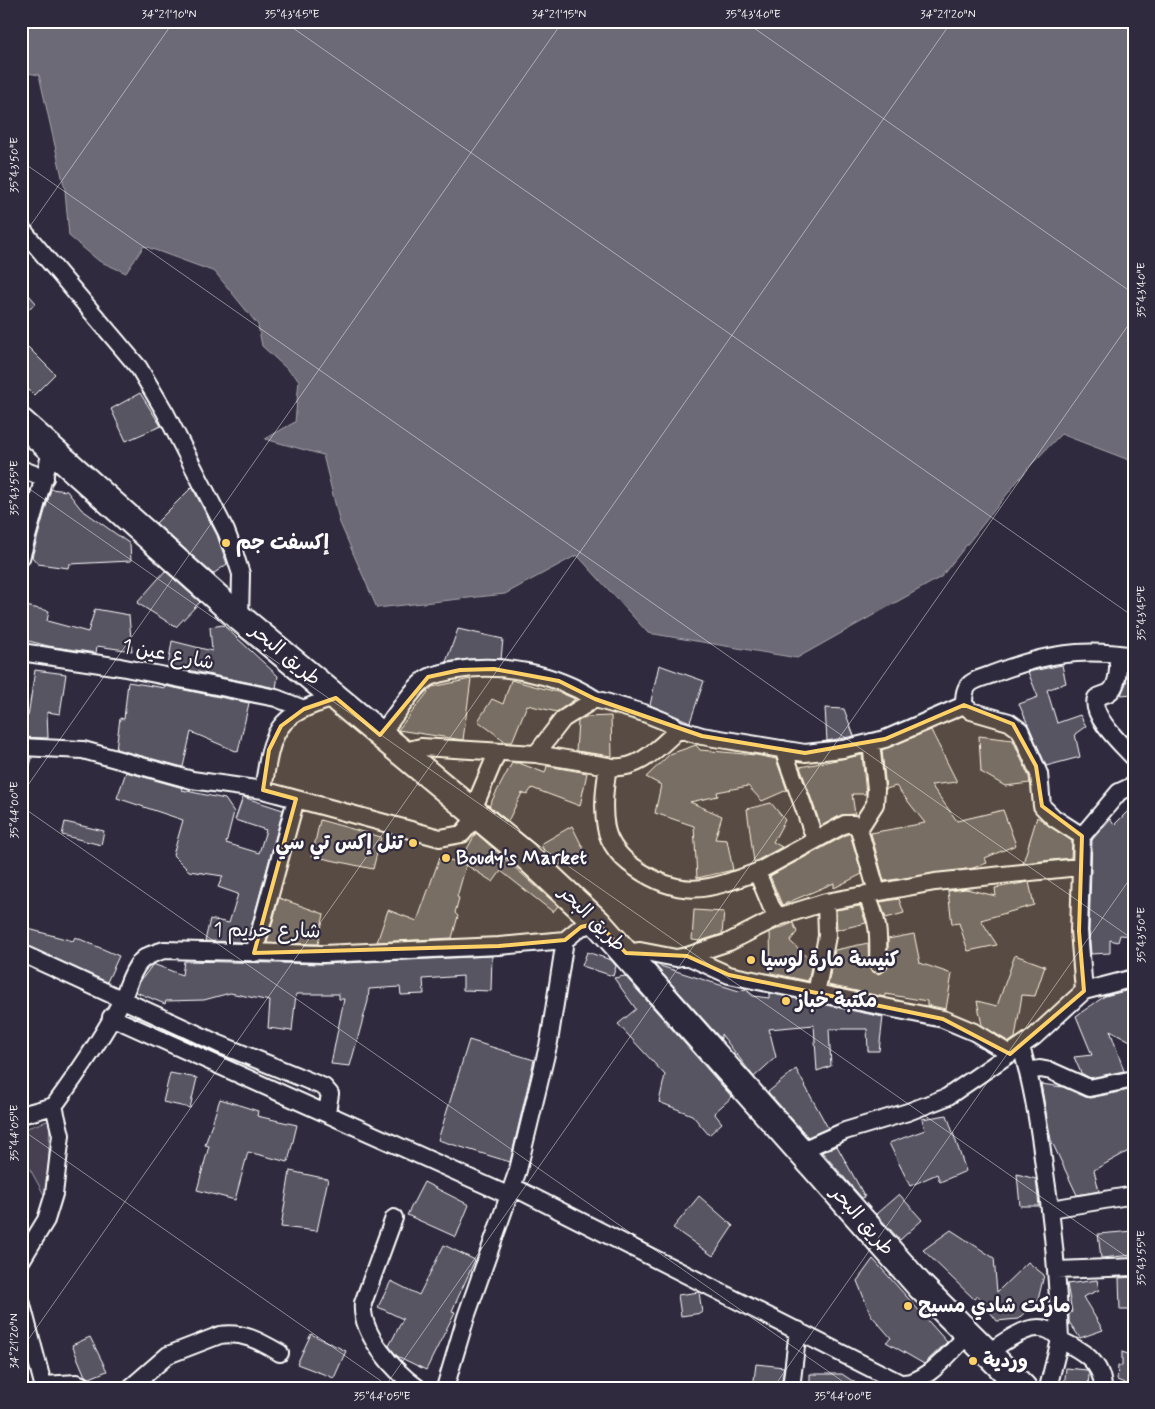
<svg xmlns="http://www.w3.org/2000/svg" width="1155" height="1409" font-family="Mynerve,'Playpen Sans Arabic',sans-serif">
  <rect width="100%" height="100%" fill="#2f2a3d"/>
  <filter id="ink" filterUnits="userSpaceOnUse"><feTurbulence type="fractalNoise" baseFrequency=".02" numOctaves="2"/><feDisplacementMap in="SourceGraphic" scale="10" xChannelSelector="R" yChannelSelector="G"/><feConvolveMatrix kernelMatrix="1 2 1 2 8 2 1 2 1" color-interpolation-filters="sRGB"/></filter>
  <g filter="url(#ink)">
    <!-- green -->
    <path fill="#464152" stroke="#a2a0a8" d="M50,1120L47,1200L21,1153V1130Z"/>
    <!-- water -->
    <path fill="#6d6a77" stroke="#a7a6ad" d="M21,21H1134V462L1061,434L1028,468L941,577L797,658L648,633L577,555L505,594L377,608L340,523L323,455L265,439L295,422L299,380L262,346L258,325L215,272L144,246L126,273L99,261L69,236L65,190L39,75L21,72Z"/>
    <!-- building -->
    <path fill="#595564" stroke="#fff" d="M21,286L36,303L21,315Z
      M28,347L55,374L34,395L21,382V354Z
      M140,393L161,426L126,441L111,409Z
      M192,487L217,535L227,564L213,574L156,523Z
      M51,489L67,491L81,509L130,544L131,561L69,564L68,568L38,564L32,557Z
      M165,571L200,602L176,627L137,603Z
      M21,605L49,611L47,621L88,632L95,609L129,615L132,651L97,646L96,653L48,646L21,639Z
      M223,625L278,676L276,688L168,666L172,641L212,651L210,627Z
      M458,629L503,639L501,659H470L446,662Z
      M659,665L704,681L690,722L650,705Z
      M1062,665L1066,683L1047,690L1057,723L1080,715L1086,726L1075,734L1080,757L1046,766L1019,704L1038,697L1028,672Z
      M1128,665L1134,666V694L1121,695L1126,683Z
      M35,670L66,674L60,714L47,712L48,738L21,737V715L28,716Z
      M471,679L463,740L398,730L432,687Z
      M511,680L561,693L575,699L557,712L527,705L512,742H506L478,721L492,699L503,704Z
      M128,682L165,688V686L249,703L238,752L191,732L183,767L116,749L120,718L124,719Z
      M825,708L844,709L854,736L827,741Z
      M611,716L612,756L576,751L578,721L586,717Z
      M931,730L957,782L931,785L957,821L1003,810L1016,845L985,858L987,863L973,868L884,881L871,833L925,823L896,786L886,789L882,750Z
      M979,736L1013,740L1029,777L1030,783L1005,786L981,772Z
      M696,745L700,750L756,755L776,759L787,790L762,801L748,786L717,792L718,796L690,802L722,816L715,839L727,840L733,870L697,878L694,826L655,813L661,785L646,777L670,754Z
      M862,755L866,794H852L855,814L841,815L821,826L800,767Z
      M21,757L32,758L25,783H21Z
      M512,763H519L545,773L547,766L587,773L580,806L532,788L527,795L522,793L508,821L489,806Z
      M126,772L183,788L182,790L225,799L234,812L226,843L259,853L266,830L235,820L243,797L283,810L247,942L205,941L210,919L229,923L238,894L218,887L223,876L189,871L173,855L183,820L117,798Z
      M771,803L785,820L773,842L782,847L754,862L747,809Z
      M1134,805V936L1120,935L1118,942L1110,940V953L1091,954L1089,931L1092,840L1110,819L1114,825Z
      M1037,817L1072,841L1071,858L1023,863Z
      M320,820L381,837L373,869L312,856Z
      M65,822L104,831L101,845L62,835Z
      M572,826L587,856L558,865L545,853L541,844Z
      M476,833L558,906L553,912L501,871L493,882L460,861Z
      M848,834H850L862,874L834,888V883L782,905L770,876Z
      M440,857L466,865L457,897L459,898L455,913L458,916L452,938L377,942L388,910L417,921Z
      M1029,882L1034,905L981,920L997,945L968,951L959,923L952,924L948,891L966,889L996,896L995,888Z
      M279,898L324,914L318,944L267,943Z
      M899,899L904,913L886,918L880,902Z
      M860,906L866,923L837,930L836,910Z
      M694,910L724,912L722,934L700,941L692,940Z
      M793,923L797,932L790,941L812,962L808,981L771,973L770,932Z
      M21,927L73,941L75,937L119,956L107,982L21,943Z
      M914,934L920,963L952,974L946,1009L927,1005V1001L885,994V997L828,985L835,950L868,943L869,968L878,974L886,970L888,965V939Z
      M587,952L611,960L616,966L613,976L582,966Z
      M1015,955L1045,966L1035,996L1022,995L1015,1038L1009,1042L982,1025L977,1001L997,1006Z
      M492,956L491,991L463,990V976L423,979L424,994L401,995L400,987L369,989L368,1001L350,1066L331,1064L344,999H339V994H296L292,1031L268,1028L270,1001L230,993L204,1000L166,1001L165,1004L136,992L139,983L153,964L182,975L184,961L323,964Z
      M654,964L739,991L745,989L753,996L769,998V993L883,1017L879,1051H868L867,1029H829L831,1066L817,1071L814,1025L769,1029L776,1057L754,1077L721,1034V1039Z
      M625,976L732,1097L714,1113L722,1123L709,1135L692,1115L659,1102L665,1075L618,1024L636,1009L614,978Z
      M1134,989V1043L1110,1030L1124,1071L1090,1078L1081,1073L1074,1057L1092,1055L1076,1016L1105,996Z
      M469,1040L534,1060L510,1162L438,1140Z
      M796,1069L828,1128L808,1137L768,1092Z
      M170,1073L197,1078L190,1108L163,1102Z
      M1041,1084L1063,1087L1090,1098L1134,1089V1148L1094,1170L1099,1191L1077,1195L1051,1140Z
      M220,1099L258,1111L257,1116L297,1125L288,1162L248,1152L235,1200L197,1190L209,1146L205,1145Z
      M947,1115L966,1171L940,1182L937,1174L910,1186L889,1143L925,1130L922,1119Z
      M837,1146L865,1197L862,1198L822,1152Z
      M290,1171L328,1179L317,1231L281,1227Z
      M1017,1174L1036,1179L1039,1206H1020Z
      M424,1182L469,1205L456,1237L407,1215Z
      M899,1194L922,1220L900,1240L876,1214Z
      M699,1196L733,1226L713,1256L673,1228Z
      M951,1230L994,1258L997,1292L1028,1262L1044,1275L1038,1300L1018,1319L997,1321L978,1296L974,1299L923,1250Z
      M1134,1231V1255L1101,1258L1098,1234Z
      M444,1245L475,1260L452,1311L455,1312L426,1370L397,1356L389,1346L403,1319L378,1307L391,1281L419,1295Z
      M873,1259L947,1342L924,1364L886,1342L891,1338L871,1315L857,1281Z
      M1134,1277V1310H1120L1119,1278Z
      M1097,1280L1099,1290L1083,1297L1103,1330L1080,1338L1069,1322V1314L1072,1312L1067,1284Z
      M699,1292L702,1313L681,1316L678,1295Z
      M311,1334L346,1351L334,1378L297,1364Z
      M90,1337L107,1371L90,1378L85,1376L72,1345Z
      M1122,1352L1134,1356V1387L1117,1380L1118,1366H1122Z
      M756,1364L784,1367L781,1388H753Z
      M1066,1368L1087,1370L1089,1374L1088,1388H1064Z
      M810,1374H842L863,1388H810Z"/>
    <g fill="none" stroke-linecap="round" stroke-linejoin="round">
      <!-- minor casing -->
      <g stroke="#fff" stroke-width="20">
        <path id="minor" d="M21,228L139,368L165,412L226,531L234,552L241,574L240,618
          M21,469L45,478
          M21,558L52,449
          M21,652L120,667L276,698L304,709
          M1117,654C1119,664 1119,687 1108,693C1104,695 1100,695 1096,698C1090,716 1122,745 1134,758
          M336,698C274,714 272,732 263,790L440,838L462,834L477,816
          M964,705L971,711L1009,722L1020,730L1039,774L1042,806L1054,818L1082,836
          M964,705C964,699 964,691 968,686C973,679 987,677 995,673C1045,654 1080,648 1134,656
          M380,735C391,722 414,686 426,679C433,674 443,673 452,671C500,662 554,673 595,699
          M21,747L83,750L192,780L263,790
          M783,749L815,839
          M401,752L421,747L536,754L563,719L595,699L644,713L664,721L679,729L702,736L805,753L843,749L885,739L964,705
          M536,754L608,766C605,786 602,808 606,828C609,844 621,858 634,867C681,900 708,890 757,872
          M608,766C637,773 659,747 679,729
          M472,812L497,753
          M859,829L875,804L876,789L871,742
          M866,894C879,922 879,933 878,964
          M778,917L771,906L757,872L845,824H854L859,829L877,892
          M21,953L219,1044L324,1087L330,1094L327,1112
          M254,953L296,799
          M626,953L640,951L676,958L687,956L729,942L778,917L826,902L935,882L1079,867
          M687,956L729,975L943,1019L974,1032L1010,1054
          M1084,991L1134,978
          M816,994L827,936L826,902
          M111,1017L510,1196
          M1021,1047C1033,1086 1039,1125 1044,1166C1053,1224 1058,1281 1060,1340C1081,1350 1102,1361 1103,1388
          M1028,1071L1040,1069L1051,1071L1089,1088L1134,1079
          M54,1106C78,1073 103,1037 122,1000C128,987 131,972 140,962C146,955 155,953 164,950L323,954L499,946L565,940
          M21,1115L54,1106
          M800,1151L845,1131L908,1112L947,1097L1034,1037L1084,991L1079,931L1082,836L1119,792L1134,785
          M513,1187L900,1383C927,1385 950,1351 968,1335
          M1051,1209L1134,1195
          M394,1218L363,1303C360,1334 394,1371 418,1388
          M21,1261L46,1220L54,1194L61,1135L54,1106
          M1057,1270L1134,1267
          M21,1301L44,1388
          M987,1353C1008,1340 1040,1312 1060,1340L1048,1388
          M44,1385L77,1383L87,1388
          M130,1388L168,1355L220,1335C243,1331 261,1342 280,1353
          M445,1388L466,1317L518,1170L549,1042L565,940L581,927L598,923
          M791,1388L798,1330"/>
      </g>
      <!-- primary casing -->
      <g stroke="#fff" stroke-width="30">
        <path id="primary" d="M21,422L240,618L524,854L598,923L920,1286L1023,1388"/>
      </g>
      <!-- minor -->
      <use href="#minor" stroke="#2f2a3d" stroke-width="16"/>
      <!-- primary -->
      <use href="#primary" stroke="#2f2a3d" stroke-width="26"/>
    </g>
  </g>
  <!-- marked area -->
  <path fill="#ffd166" fill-opacity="0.2" stroke="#ffd166" stroke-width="4" stroke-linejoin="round" d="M494,669L559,681L595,699L702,736L805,753L885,739L964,705L1013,724L1036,766L1042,806L1082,836L1079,931L1084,991L1010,1054L943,1019L729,975L687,956L626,953L598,923L581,927L565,940L499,946L254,953L296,799L263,790L269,750L281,726L304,709L336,698L380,735L428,677L460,670Z"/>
  <!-- ticks -->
  <path fill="none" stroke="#fff" stroke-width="1" stroke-opacity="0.45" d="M283,21L1134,617M744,21L1134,294M21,161L1134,940M21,239L174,21M21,483L1134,1262M21,795L563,21M21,806L852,1388M21,1129L391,1388M21,1350L952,21M384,1388L1134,317M773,1388L1134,873"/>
  <!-- markers -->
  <g fill="#ffd166" stroke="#2f2a3d" stroke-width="2">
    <circle cx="226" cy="543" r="5"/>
    <circle cx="413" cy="843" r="5"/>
    <circle cx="446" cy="858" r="5"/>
    <circle cx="751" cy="960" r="5"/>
    <circle cx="786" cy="1001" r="5"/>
    <circle cx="908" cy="1306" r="5"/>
    <circle cx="973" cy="1361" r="5"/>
  </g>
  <g text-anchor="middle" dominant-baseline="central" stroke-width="4.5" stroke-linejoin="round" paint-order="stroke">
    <!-- poi labels -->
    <g font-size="20" font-weight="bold" fill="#fff" stroke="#2f2a3d" text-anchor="start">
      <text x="236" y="543">إكسفت جم</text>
      <text x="403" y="843" text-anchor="end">تنل إكس تي سي</text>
      <text x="456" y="858">Boudy's Market</text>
      <text x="761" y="960">كنيسة مارة لوسيا</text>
      <text x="796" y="1001">مكتبة خباز</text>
      <text x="918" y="1306">ماركت شادي مسيح</text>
      <text x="983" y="1361">وردية</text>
    </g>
    <!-- street labels -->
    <g font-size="20" fill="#fff" stroke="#2f2a3d">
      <text transform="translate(168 655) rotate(11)">شارع عين 1</text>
      <text transform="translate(285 655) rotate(40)">طريق البحر</text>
      <text transform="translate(592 919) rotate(45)">طريق البحر</text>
      <text transform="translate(267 931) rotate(1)">شارع حريم 1</text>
      <text transform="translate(862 1221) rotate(49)">طريق البحر</text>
    </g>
  </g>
  <!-- margin -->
  <rect width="1155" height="1409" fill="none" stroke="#2f2a3d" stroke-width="55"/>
  <rect x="28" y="28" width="1100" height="1354" fill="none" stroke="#fff" stroke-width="2"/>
  <g font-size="12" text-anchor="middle" fill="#fff">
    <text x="169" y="18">34°21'10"N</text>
    <text x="292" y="18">35°43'45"E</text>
    <text x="559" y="18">34°21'15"N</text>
    <text x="753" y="18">35°43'40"E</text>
    <text x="948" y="18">34°21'20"N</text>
    <text transform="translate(14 165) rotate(-90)" y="4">35°43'50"E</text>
    <text transform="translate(1141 290) rotate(-90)" y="4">35°43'40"E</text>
    <text transform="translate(14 488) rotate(-90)" y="4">35°43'55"E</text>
    <text transform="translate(1141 613) rotate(-90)" y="4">35°43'45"E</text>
    <text transform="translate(14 810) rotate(-90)" y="4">35°44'00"E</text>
    <text transform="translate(1141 935) rotate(-90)" y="4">35°43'50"E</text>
    <text transform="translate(14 1133) rotate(-90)" y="4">35°44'05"E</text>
    <text transform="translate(1141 1258) rotate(-90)" y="4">35°43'55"E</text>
    <text transform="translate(14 1341) rotate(-90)" y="4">34°21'20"N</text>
    <text x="382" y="1400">35°44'05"E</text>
    <text x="843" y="1400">35°44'00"E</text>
  </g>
</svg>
